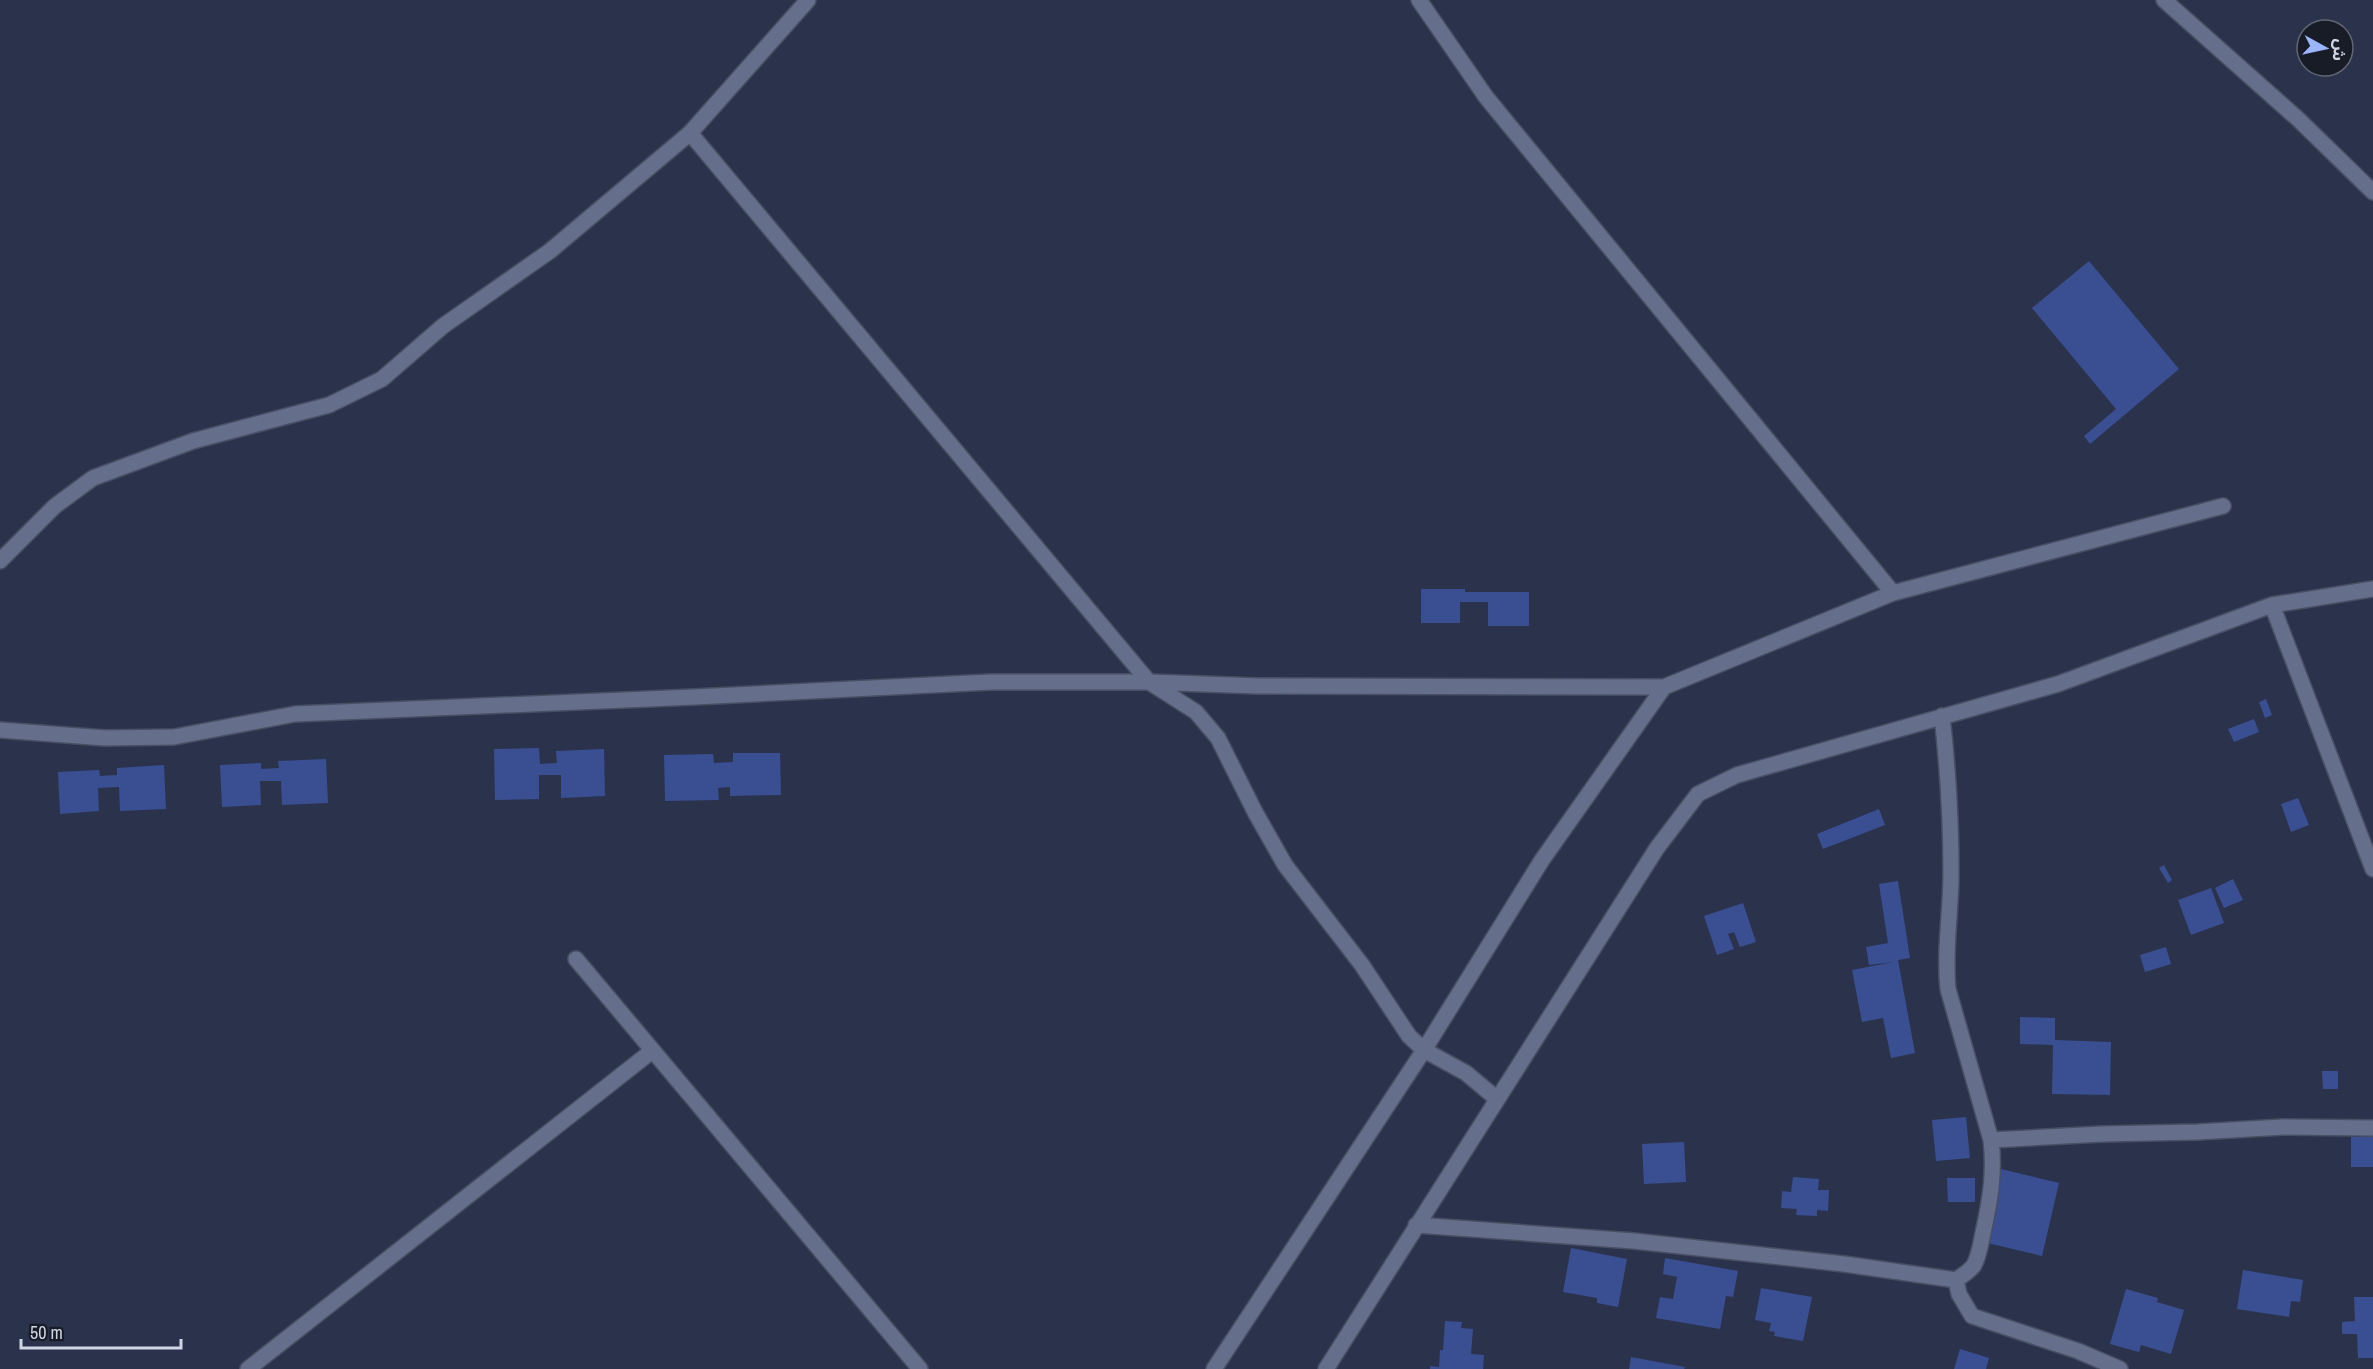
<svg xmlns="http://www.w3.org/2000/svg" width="2373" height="1369" font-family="'Archivo Narrow','Noto Sans Arabic',sans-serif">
  <rect width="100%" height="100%" fill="#2b334c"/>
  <!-- building -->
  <path fill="#3a4e92" d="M2089,261L2179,369L2090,444L2084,436L2116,409L2032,308Z
    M1421,589H1465V592H1529V626H1488V602H1460V623H1421Z
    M2266,699L2272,715L2265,718L2259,702Z
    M2254,719L2259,732L2234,742L2228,729Z
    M539,748L540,764L557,763L556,751L604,749L605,796L561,798V775H539V799L495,800L494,749Z
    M733,753H780L781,795L730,796V787L718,788L719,800L665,801L664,755L713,754L714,763L733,762Z
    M326,759L328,803L282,805L281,781H260L261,805L222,807L220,765L261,763V769L279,768L278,761Z
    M164,765L166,809L120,811L119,787L98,788L99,811L60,814L58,772L99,770L100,776L117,775V768Z
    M2298,798L2309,825L2291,832L2281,804Z
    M1879,809L1885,825L1823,849L1817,834Z
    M2164,865L2172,880L2168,883L2159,868Z
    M2233,879L2243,900L2224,908L2215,888Z
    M1898,881L1910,958L1898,960L1915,1053L1891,1058L1883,1018L1862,1022L1852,970L1893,962L1869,965L1866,947L1888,943L1879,884Z
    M2211,888L2224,923L2191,935L2178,900Z
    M1743,903L1756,942L1740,947L1734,932L1728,934L1734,949L1717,955L1704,916Z
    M2166,947L2171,964L2145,972L2140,955Z
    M2020,1017L2055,1018V1040L2111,1042L2110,1095L2052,1094L2053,1045L2020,1044Z
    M2322,1071H2338V1089H2323Z
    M1966,1117L1970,1158L1936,1161L1932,1120Z
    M2351,1137H2373V1167H2351Z
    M1684,1142L1686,1182L1644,1184L1642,1144Z
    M1997,1168L2059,1183L2042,1256L1979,1241Z
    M1793,1177L1819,1179L1818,1190H1829L1828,1211L1817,1210V1216L1796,1215L1797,1209L1781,1208L1782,1191L1791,1192Z
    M1947,1178H1975V1202H1948Z
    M1571,1248L1627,1259L1618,1307L1597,1303V1298L1563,1292Z
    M1665,1258L1738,1271L1733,1297L1726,1296L1720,1329L1656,1318L1660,1297L1673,1299L1677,1277L1663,1274Z
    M2243,1270L2303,1280L2300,1302L2291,1301L2289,1317L2237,1309Z
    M1761,1288L1812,1297L1803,1341L1774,1336L1775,1332L1769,1331L1771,1323L1755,1320Z
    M2126,1289L2158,1298L2157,1302L2184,1310L2171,1354L2141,1345L2139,1352L2110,1344Z
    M2354,1297H2373V1358H2358L2357,1334H2342V1322L2355,1321Z
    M1445,1321L1462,1322L1461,1328L1473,1329L1471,1354L1484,1355L1483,1369H1430V1366L1439,1367L1440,1350H1443Z
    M1960,1349L1989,1358L1986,1369H1954Z
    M1631,1357L1685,1367L1684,1369H1629Z"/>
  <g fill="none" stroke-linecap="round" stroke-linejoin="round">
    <!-- minor casing -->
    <g stroke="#484f63" stroke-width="18">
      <path id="minor" d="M1419,0L1486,97L1893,593
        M2164,0L2298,119L2373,192
        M690,133L1149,682L1196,712L1218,738L1255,812L1285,865L1362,965L1409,1036L1424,1050L1466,1073L1497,1099
        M0,561L55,506L93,478L193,441L329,405L382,379L443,326L550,251L690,133L808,0
        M2272,605L2373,869
        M0,730L105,738L174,737L295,714L694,697L991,682H1149L1258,686L1664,687
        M576,959L920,1369
        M1991,1140L2102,1134L2197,1132L2283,1127L2373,1128
        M1416,1225L1634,1241L1844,1264L1956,1280C1962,1276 1970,1271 1974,1265C1979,1256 1981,1243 1983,1233C1990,1201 1995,1173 1991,1140L1948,989C1944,950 1951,912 1951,873C1951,821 1948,769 1942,716
        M1956,1280L1959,1294L1972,1316L2078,1351L2120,1369
        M248,1369L652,1051
        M1214,1369L1424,1050L1542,860L1664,687L1893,593L2223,506
        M1326,1369L1657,848L1698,794L1737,775L2058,684L2272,605L2373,589"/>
    </g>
    <!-- minor -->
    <use href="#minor" stroke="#656f8b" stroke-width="15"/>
  </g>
  <!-- north arrow -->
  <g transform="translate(2325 48) rotate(98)"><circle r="28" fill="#181c27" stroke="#616673" stroke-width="1.5"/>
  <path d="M0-4.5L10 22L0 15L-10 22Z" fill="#9bb5fd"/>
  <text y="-9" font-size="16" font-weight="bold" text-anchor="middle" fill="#cfd6e5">ش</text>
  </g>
  <!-- scale -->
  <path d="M21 1339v9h160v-9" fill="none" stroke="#cfd6e5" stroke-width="3"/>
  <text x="30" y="1339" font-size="18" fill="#cfd6e5" stroke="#181c27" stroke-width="4.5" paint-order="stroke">50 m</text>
</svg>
